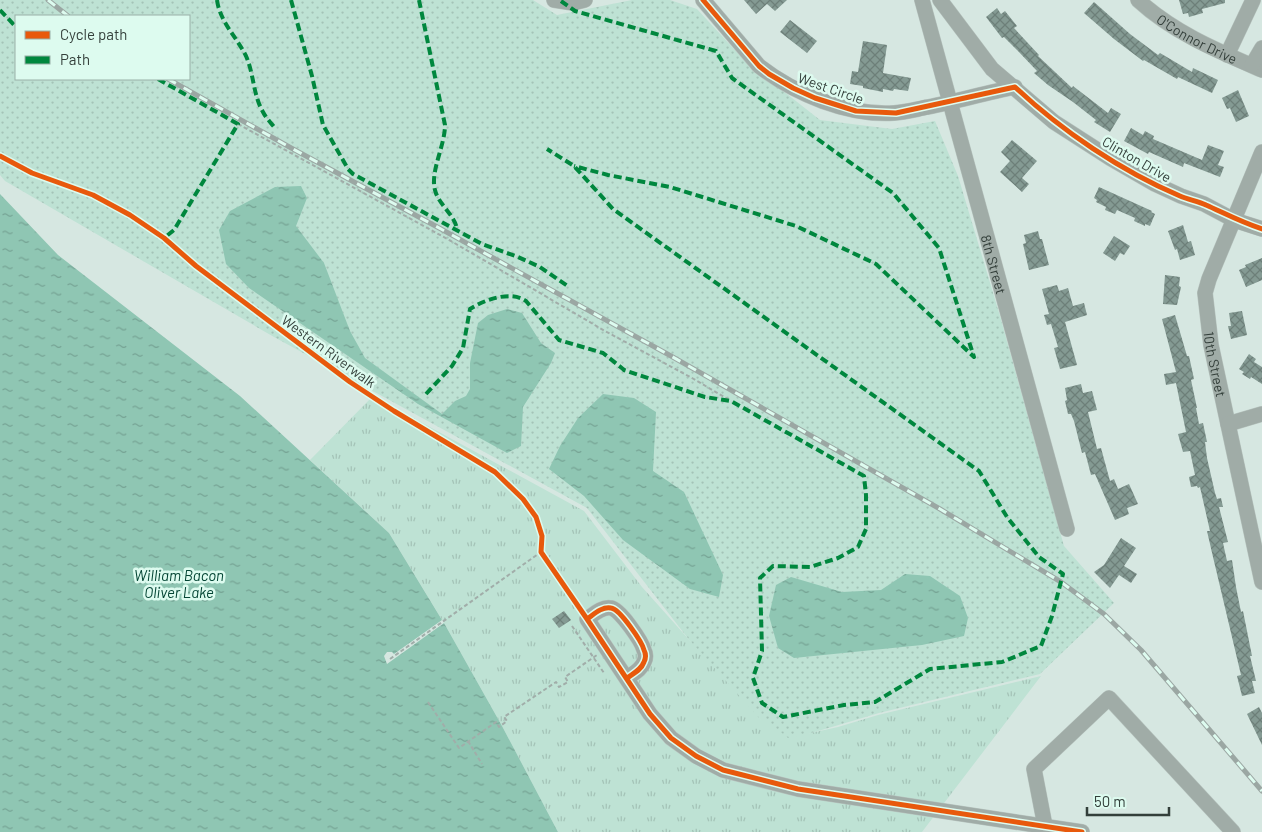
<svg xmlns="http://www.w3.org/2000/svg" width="1262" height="832" font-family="Barlow,sans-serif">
  <defs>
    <pattern id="grass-dots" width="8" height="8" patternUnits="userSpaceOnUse" patternTransform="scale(1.25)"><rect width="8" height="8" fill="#bee2d4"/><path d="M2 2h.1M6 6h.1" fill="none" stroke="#a4c3b7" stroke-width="1.8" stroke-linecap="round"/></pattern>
    <pattern id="park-tufts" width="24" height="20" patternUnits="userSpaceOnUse" patternTransform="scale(1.25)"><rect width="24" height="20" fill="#bee2d4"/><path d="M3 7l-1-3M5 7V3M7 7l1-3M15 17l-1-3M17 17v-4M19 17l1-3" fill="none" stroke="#a4c3b7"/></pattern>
    <pattern id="water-ripples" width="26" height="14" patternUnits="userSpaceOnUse" patternTransform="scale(1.25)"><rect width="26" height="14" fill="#8fc6b3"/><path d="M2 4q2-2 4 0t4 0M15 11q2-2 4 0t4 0" fill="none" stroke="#75a293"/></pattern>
    <pattern id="building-cross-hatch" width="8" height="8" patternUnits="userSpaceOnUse" patternTransform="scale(1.25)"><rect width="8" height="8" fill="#849a93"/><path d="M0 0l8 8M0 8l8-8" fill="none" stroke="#6d7f79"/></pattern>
  </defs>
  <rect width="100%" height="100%" fill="#d6e7e1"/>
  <!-- grass -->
  <path fill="url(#grass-dots)" fill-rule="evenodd" d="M0,0H533L557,15L632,0H670L697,9L745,61L820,120L892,129L935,121L958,176L1000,316L1064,546L1114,603L1040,674L879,713L788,740L738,703L587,508L274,337L5,181L0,175ZM16,16H189V79H16Z"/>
  <!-- park -->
  <path fill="url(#park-tufts)" d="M373,396L584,511L642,587L760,719L772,725L788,738L838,727L878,715L1041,676L922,832H558L502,726L444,623L389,533L310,460Z"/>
  <!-- water -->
  <path fill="url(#water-ripples)" d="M301,186L307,198L296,226L324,263L350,331L365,358L442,414L455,401L466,396L470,389V363L478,323L488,315L507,309L522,313L541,343L555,353L551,363L523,407L521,446L507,453L418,404L249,288L226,264L219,230L230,211L275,187Z
    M0,194L58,255L240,396L389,533L442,620L394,654L392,652H387L384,656L387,664L444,623L502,726L558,832H0Z
    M603,394L634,398L656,412L653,471L684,492L723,575L719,597L690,589L623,540L584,496L549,469L560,446L578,418Z
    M905,574L930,576L960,596L968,618L964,636L922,645L794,658L778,648L769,616L776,585L791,577L842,592L881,590Z"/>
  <!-- building -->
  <path fill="url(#building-cross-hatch)" d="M744,0H787L775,11L767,4L756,14Z
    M1179,0H1225V3L1202,9L1203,13L1189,17L1188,13L1183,14Z
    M1094,2L1130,34L1158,55L1160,53L1192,72L1193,68L1218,80L1212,93L1178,77L1177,79L1144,60L1143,61L1114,39L1084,13Z
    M997,8L1001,14L1005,11L1017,26L1014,28L1039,55L1038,56L1072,88L1073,86L1108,113L1111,108L1121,114L1110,132L1094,122L1096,120L1073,102L1048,85L1034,73L1037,71L1018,51L1004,37L1002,38L986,17Z
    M790,20L817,41L807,53L780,32Z
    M863,41L887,45L883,73L911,78L908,91L894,89L893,91L883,89V92L863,88V86L850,84L852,71L858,72Z
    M1238,90L1249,116L1236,122L1230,108L1227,109L1222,98Z
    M1131,128L1143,135L1145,131L1154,136L1153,139L1202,160L1208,145L1224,151L1218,165L1224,167L1220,177L1184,163L1183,167L1149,152L1148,154L1124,141Z
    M1012,140L1037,161L1022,178L1029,184L1022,192L1000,172L1010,161L1001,152Z
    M1099,187L1152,211L1151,212L1155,214L1150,226L1145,224V226L1134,221L1135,218L1117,210L1115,214L1105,210L1106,207L1096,202L1097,200L1094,198Z
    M1183,225L1188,242L1191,241L1195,255L1180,260L1177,249L1175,250L1168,231Z
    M1038,231L1040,239H1042L1049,265L1029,270L1023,244L1026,243L1024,235Z
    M1114,236L1130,246L1124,255L1120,253L1115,261L1103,253Z
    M1262,258V280L1246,287L1239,270L1246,267L1245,265Z
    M1165,275L1180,277L1179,286L1181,287L1177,305L1163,304Z
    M1057,285L1059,291L1068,288L1073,306L1084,303L1087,315L1065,322L1077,365L1060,369L1054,348L1058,347L1051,324L1047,325L1044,315L1049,314L1042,289Z
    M1242,311L1247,335L1231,339L1228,326H1231L1229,313Z
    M1175,315L1187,356H1189L1194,379L1191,380L1197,408H1196L1199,424L1203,423L1207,442H1205L1207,458L1215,493L1217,499L1221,498L1223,507H1219L1228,542L1223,543L1227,561L1232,560L1236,587L1241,612L1243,611L1252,656H1250L1256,681H1252L1255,693L1242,696L1237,676L1241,675L1213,557L1207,531H1210L1200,487L1198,488L1197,486L1191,487L1189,477L1195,475L1190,451L1183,452L1178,434L1186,432L1176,383L1166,385L1164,374L1176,372L1162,319Z
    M1249,354L1256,359L1254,362L1262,367V384L1251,377L1250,379L1242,374L1244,372L1239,369Z
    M1081,384L1083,393L1092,391L1097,410L1088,412L1097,449L1101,448L1110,481L1114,479L1118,489L1129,484L1138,504L1127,508L1129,514L1115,520L1095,474L1091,475L1085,452L1082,453L1074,421L1071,414H1068L1065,401L1067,400L1065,388Z
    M1121,538L1136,548L1124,566L1137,574L1131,583L1119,575L1110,588L1094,572L1104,565Z
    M564,611L571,620L559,628L552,619Z
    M1259,707L1262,713V745L1247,714Z"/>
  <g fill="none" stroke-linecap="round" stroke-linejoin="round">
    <!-- minor casing -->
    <g stroke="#b7c4bf" stroke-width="16">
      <g id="minor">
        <path d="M554,0L573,3L585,0"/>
        <path d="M703,0L759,66C795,94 848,116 894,113C906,112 917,109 928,107C957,101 986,93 1015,87"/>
        <path id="s1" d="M922,0L1067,529"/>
        <path d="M940,0L992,69L1054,122L1110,158L1155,184L1181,196L1204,204L1234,220L1262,229"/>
        <path id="s2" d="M1138,0C1174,33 1218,51 1262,70"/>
        <path d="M1227,55L1253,0"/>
        <path d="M1252,65L1262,48"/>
        <path id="s3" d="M1262,152L1209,279L1205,293L1211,345L1262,582"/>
        <path d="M1228,424L1262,414"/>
        <path d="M627,678C634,673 641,670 644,662C646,658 646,654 644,650C642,642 620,609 611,608C602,606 593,615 587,619L650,714L671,738L696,756L723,770L798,789L1082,832"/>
        <path d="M1045,826L1034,769L1109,698L1233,832"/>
      </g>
    </g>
    <!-- path -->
    <path stroke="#a1ada9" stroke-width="2" stroke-dasharray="4 2.5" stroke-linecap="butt" d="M238,124L451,241L605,331L692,378L731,401
      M572,626L604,673
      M390,659L541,552
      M428,702L459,748L496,722L499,727L507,721L504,717L556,682L559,687L568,682L565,677L597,655
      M468,741L482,764"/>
    <!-- minor -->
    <use href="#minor" stroke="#a0aca7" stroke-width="15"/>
    <!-- rail casing -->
    <g stroke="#9ba7a3" stroke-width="5">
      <path id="rail" d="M48,0L68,16
        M168,79L293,149L441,229L671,356L940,509L1061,582L1104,614L1141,650L1262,791"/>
    </g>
    <!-- rail -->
    <use href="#rail" stroke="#ddfbef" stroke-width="3" stroke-dasharray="9" stroke-linecap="butt"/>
    <!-- quiet -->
    <path stroke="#00873e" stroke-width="4" stroke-dasharray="8 4" stroke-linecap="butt" d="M217,0C220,22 236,36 246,56C254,74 253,95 263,112C266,118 271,123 275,128
      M291,0L312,76L323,125L348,169L353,174L482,244L518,257L540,267L569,287
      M419,0L445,125C445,146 430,171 435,190C438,204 456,216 457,230
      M561,1L575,11L716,51L732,78L893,193L939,248L974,357L876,264L796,226L670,187L608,175L574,166
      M0,10L16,27
      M158,79L238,124L174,230L164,238
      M426,394L452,366L463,348L470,309C484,300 510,290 526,301L559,340L603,353L623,369L624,370L705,397L731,401L864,476L866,495V529L858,547L838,558L810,567L773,566L760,578L762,651L753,678L762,703L783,717L844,705L875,702L930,669L1002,662L1041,646L1052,616L1063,574L1039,557L1007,517L979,471L613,209L574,166L547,149"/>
    <!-- cycleway casing -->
    <g stroke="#ddfbef" stroke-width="8">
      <path id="cycleway" d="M703,0L759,66L769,74L793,88L815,98L856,111L896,113L1015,87C1062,131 1121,171 1180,196C1189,200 1198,201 1206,205C1226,214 1241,222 1262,229
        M0,156L32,173L93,195L130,215L164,238L196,266L350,382L394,411L495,472L523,499L536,517L542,536L541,552L587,619
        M627,678C634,673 641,670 644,662C646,658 646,654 644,650C642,642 620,609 611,608C602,606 593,615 587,619L650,714L671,738L696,756L723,770L798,789L1082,832"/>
    </g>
    <!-- cycleway -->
    <use href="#cycleway" stroke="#e8590c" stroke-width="5"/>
  </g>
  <g text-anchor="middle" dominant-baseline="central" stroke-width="5" stroke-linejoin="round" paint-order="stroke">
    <!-- street labels -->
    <g font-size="14" fill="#333f3a" stroke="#ddfbef">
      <text stroke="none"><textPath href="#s2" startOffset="71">O'Connor Drive</textPath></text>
      <text transform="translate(831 88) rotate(19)">West Circle</text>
      <text transform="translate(1137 159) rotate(30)">Clinton Drive</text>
      <text stroke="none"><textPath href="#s1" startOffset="274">8th Street</textPath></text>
      <text transform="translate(329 351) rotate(36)">Western Riverwalk</text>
      <text stroke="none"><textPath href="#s3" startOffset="224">10th Street</textPath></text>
    </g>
    <!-- water labels -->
    <g font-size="15" font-style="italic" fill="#044534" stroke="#ddfbef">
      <text x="179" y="575">William Bacon<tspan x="179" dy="17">Oliver Lake</tspan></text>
    </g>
  </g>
  <!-- legend -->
  <rect x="15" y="15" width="175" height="65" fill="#ddfbef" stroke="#99b0a7"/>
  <rect x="25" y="31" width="25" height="8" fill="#e8590c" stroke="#99b0a7"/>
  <text x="60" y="40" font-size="15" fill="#333f3a">Cycle path</text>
  <rect x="25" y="56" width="25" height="8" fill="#00873e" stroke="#99b0a7"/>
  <text x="60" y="65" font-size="15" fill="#333f3a">Path</text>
  <!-- scale -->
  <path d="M1087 807v8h82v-8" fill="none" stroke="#333f3a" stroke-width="2.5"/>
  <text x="1094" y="807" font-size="15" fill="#333f3a" stroke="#ddfbef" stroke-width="4" paint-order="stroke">50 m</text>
</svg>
